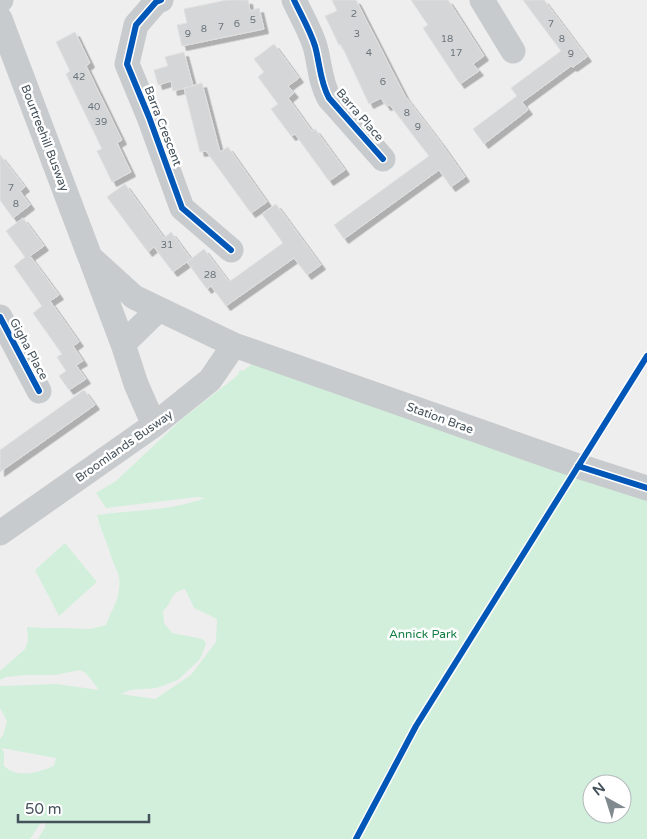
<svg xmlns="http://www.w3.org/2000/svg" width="647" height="839" font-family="'Varela Round',sans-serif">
  <defs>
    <filter id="shadow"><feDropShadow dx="4.5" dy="4.5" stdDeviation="0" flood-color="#0004"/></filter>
  </defs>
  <rect width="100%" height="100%" fill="#efeeee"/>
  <!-- green -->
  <path fill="#d2efdb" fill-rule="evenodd" d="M257,360L647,494V839H38L45,827V822L40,824L30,839H0V739L3,735L7,721L0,708V686L56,684L99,690L86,673L80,670L55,675H25L6,677L0,680V671L25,649L28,641L27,627L45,628H65L90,629L106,625C110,613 118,602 119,589C121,574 116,571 112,559C110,554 109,549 107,544C103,533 100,527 97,515C133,510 171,511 205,498L197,497L106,508L96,493L116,481L183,418L237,376L240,370L243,371ZM185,589L194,608L217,619L216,642L191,675L155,699L121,694L130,690L157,688L178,680L200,659L206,644L203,639L172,633L164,623L163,611C173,603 169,592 185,589ZM1,748L56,758L54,766C39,772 18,779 4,766V752ZM592,784H622V814H592Z
    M65,543L97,582L59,616L35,570Z"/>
  <!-- building -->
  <path fill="#d5d6d7" stroke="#e0e0e1" filter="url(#shadow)" d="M227,0H248L250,11L259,8L264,29L182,46L177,25L187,23L184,9Z
    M332,0H356L405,96L441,143L465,177L451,187L439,170L344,239L334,225L429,156L390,105L386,106L381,98L369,104L341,44L339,45L325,16L337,11Z
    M411,0H448L484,56L473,64L479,71L460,84L423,28L428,25Z
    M523,0H544L587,57L573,67L571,66L522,102L528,110L484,144L473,129L517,96L511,88L561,51Z
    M75,32L90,63L86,66L122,140L117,143L131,172L112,182L97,151L102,149L66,74L70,71L56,42Z
    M274,44L299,78L288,86L294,93L288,98L312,131L315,129L345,170L329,181L295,134L291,136L271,109L278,104L258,77L264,72L254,59Z
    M184,52L193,86L173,91L171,81L158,85L154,70L168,66L165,57Z
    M202,83L220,152L228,147L267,202L251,213L206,151L200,152L184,88Z
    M0,155L25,187L20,191L30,205L13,218L0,200Z
    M125,184L164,238L171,232L191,259L173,272L154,247L148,252L107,197Z
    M276,204L321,265L307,275L294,258L226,306L211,286L207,289L187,262L204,249L229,282L283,243L262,214Z
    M23,218L44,246L30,256L59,295L50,301L79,342L73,346L83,361L76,365L86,379L69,390L59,376L66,371L57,357L62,354L33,313L42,306L14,266L25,257L6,231Z
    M84,390L95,405L0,472V450Z"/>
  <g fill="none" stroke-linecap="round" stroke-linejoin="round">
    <!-- minor -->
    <path stroke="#c8cbcd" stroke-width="25" d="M161,0L156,2L136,25L127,64L149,117L182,208L231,250
      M294,0C301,15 310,30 315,46C320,64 320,82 329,98L383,159
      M482,0L513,51
      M0,1L1,0
      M0,19L90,257L134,297L234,345L578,466L647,488
      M92,262L123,344L136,384L154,425
      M0,317L39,391
      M123,344L159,309
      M0,533L154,425L210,380L234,345"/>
    <!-- cycleway casing -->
    <g stroke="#fff" stroke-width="9">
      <path id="cycleway" d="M161,0L156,2L136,25L127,64L149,117L182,208L231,250
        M294,0C301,15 310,30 315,46C320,64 320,82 329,98L383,159
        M0,317L39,391
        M578,466L647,488
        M356,839L416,726L647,356"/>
    </g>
    <!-- cycleway -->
    <use href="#cycleway" stroke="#0057b8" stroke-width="6"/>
  </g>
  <g text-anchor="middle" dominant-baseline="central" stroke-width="5" stroke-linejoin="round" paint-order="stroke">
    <!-- number labels -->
    <g font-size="10" fill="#6a747b">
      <text x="354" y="14">2</text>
      <text x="253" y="20">5</text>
      <text x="237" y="24">6</text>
      <text x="551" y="24">7</text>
      <text x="221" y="27">7</text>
      <text x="204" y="29">8</text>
      <text x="188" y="34">9</text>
      <text x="357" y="34">3</text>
      <text x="447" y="39">18</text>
      <text x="562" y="39">8</text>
      <text x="369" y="53">4</text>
      <text x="456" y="53">17</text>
      <text x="571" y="54">9</text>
      <text x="79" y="77">42</text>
      <text x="383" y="82">6</text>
      <text x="94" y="107">40</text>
      <text x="407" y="113">8</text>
      <text x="101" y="122">39</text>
      <text x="418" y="127">9</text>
      <text x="11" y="188">7</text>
      <text x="16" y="204">8</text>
      <text x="167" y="245">31</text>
      <text x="210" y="275">28</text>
    </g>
    <!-- street labels -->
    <g font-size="12" fill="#45525b" stroke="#fff">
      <text transform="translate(360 115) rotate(49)">Barra Place</text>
      <text transform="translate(163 126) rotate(69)">Barra Crescent</text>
      <text transform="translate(45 138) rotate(69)">Bourtreehill Busway</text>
      <text transform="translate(29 349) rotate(62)">Gigha Place</text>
      <text transform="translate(440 418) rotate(20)">Station Brae</text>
      <text transform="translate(124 446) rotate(-35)">Broomlands Busway</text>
    </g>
    <!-- park labels -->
    <g font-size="12" fill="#157e44" stroke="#fff">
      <text x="423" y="634">Annick Park</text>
    </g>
  </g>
  <!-- north arrow -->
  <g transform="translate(607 799) rotate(321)"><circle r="24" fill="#ffffff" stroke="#b5babd"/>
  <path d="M0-4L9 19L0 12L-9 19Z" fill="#80898e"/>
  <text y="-8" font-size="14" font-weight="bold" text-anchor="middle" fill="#45525b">N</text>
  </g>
  <!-- scale -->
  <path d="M18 814v8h131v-8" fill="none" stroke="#45525b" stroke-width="2.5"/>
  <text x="25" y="814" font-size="15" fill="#45525b" stroke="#ffffff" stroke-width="4" paint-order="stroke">50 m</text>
</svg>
